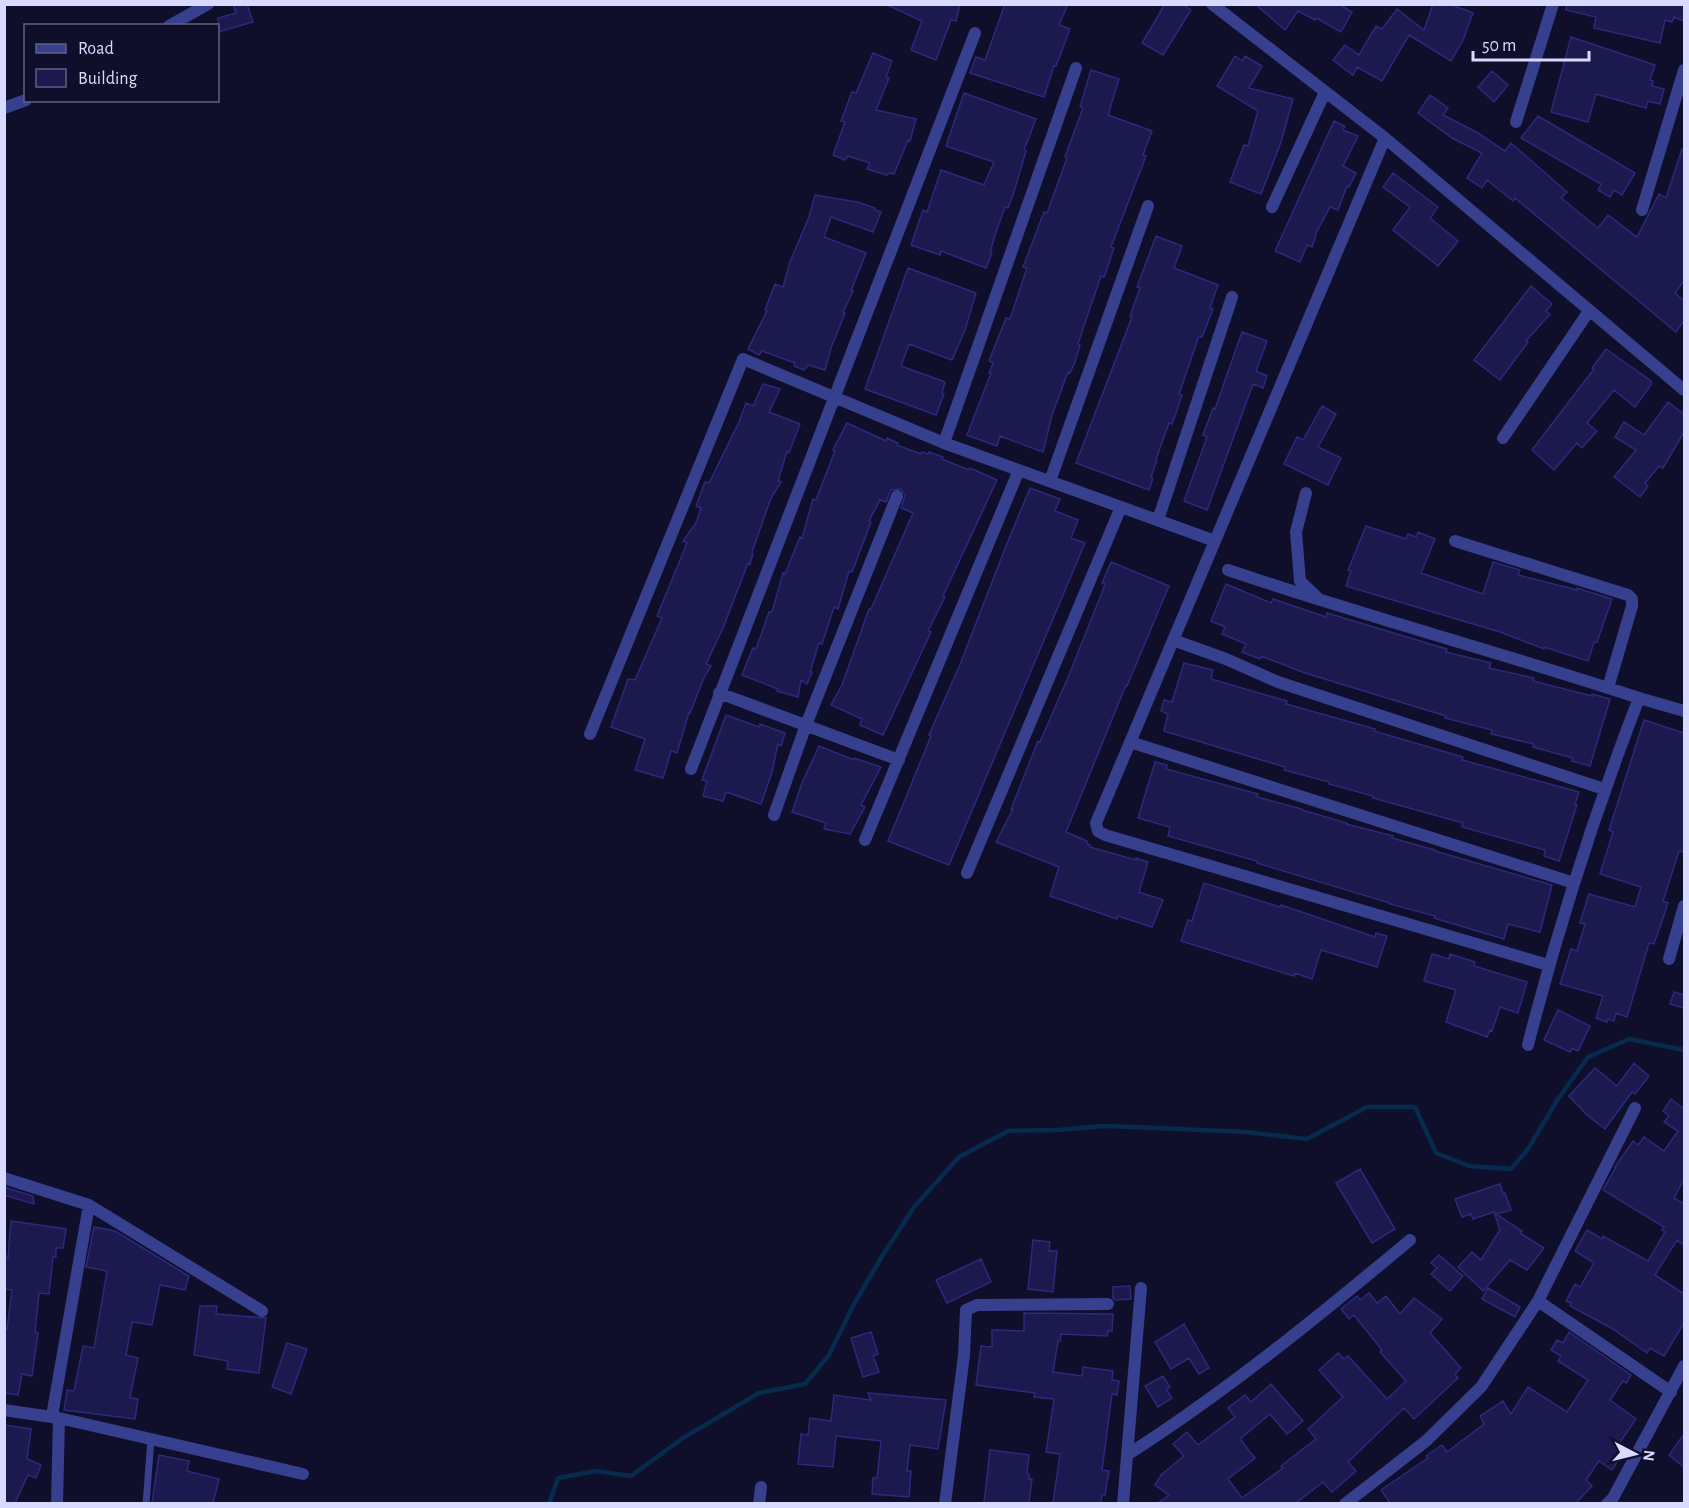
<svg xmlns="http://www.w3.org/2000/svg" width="1689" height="1508" font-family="'Alegreya Sans',sans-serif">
  <rect width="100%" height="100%" fill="#0f0e2b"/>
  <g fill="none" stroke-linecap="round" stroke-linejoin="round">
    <!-- stream -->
    <path stroke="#062b4d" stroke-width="4.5" d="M549,1504L558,1478L596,1471L631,1476L683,1438L759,1393L805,1384L829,1355L853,1306L881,1258L914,1207L959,1157L1008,1131L1058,1130L1103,1126L1134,1127L1246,1132L1307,1139L1367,1107H1415L1436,1153L1469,1166L1511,1169L1528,1149L1558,1099L1588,1057L1629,1039L1684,1050"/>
  </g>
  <!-- building -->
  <path fill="#1b194e" stroke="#2d297c" stroke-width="1.5" d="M233,4H247L253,22L218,32V18L236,13Z
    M885,4H960L956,21L951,20L936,60L911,50L922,21Z
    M1005,4H1068L1059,25L1070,29L1056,66H1054L1044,97L970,73L976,57L985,60Z
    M1165,4H1182L1191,10L1163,55L1142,43Z
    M1255,4H1339L1352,12L1341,32L1316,18L1315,20L1298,11L1285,30Z
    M1433,4H1449L1473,13L1463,40L1451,61L1409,35L1382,81L1357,67L1353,75L1333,60L1345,45L1359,55L1376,26L1382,29L1397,9L1424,30Z
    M1566,4H1684V21L1674,17L1672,22L1665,20L1660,43L1594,28L1596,17L1566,10Z
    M1571,37L1655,65L1650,80L1653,81L1652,86L1664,89L1660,104L1648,101L1646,108L1596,94L1588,122L1551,112Z
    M873,53L892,61L886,77L889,78L876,110L916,119L910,141L908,140L894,174L888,173L887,175L867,169L870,163L848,156L845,160L833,155L845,122L841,121L852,92L856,93Z
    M1235,56L1242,61L1245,56L1262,66L1249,88L1293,99L1281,142L1261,194L1230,182L1244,145L1248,146L1258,111L1217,86Z
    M1091,70L1119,79L1108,115L1152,131L1143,155L1146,156L1111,247L1114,248L1106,272L1104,277L1101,276L1086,320L1078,344L1080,345L1075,362L1070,373L1068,372L1052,415L1043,452L1000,436L997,446L967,435L991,373H989L993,363L989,361L1006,318L1010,319L1027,268L1023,267L1044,212L1047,213L1067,158L1065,157L1083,108L1080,107Z
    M1492,71L1508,85L1494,102L1478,87Z
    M964,93L1036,119L1024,150L1026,151L1013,195L1008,208L1005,207L995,235L990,252L992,253L986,268L941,251L940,255L911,245L923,210L927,212L941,170L984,185L994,162L946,146Z
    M1430,95L1448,108L1443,115L1478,133L1505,151L1511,143L1567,192L1561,198L1598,228L1608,215L1637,237L1659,194L1666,198L1682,149L1684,150V281L1675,293L1684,301V321L1676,332L1515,198L1513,201L1487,180L1482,188L1467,178L1482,153L1452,138L1418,113Z
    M1538,116L1635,173L1622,195L1614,190L1610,197L1598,190L1601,184L1521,138Z
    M1334,121L1345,126L1343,130L1358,136L1343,166L1356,173L1349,187L1347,186L1338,210L1330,207L1315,235L1316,236L1312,247L1307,245L1300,262L1275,251Z
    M1393,173L1438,207L1430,218L1458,241L1438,266L1393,230L1410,207L1383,187Z
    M815,195L857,202L875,208V210L881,212L873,232L831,217L824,237L866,253L851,291H853L843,312L845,313L831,348L825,370L808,365L804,370L794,366L795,363L762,351L759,355L748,349L767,311L765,310L775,284L783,287L790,262L809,217Z
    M1156,236L1182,246L1174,268L1218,285L1210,308L1213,309L1202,337L1199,336L1179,394L1182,395L1176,413L1172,424L1169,423L1156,459L1157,460L1151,477L1153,478L1149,490L1076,463L1132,317L1130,316L1140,288L1137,287Z
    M908,268L976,293L965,330L952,360L909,344L901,366L945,382L942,393L944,394L936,415L865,389Z
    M1531,286L1552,304L1546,311L1550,314L1526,341L1528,342L1500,380L1474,360Z
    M1242,332L1267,341L1256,371L1267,376L1263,388L1253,384L1207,510L1184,501L1207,437L1203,435L1213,408L1215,409Z
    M1606,349L1651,381V385L1635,407L1614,390L1587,423L1597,431L1582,448L1577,443L1554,470L1532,450L1594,369L1592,368Z
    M763,384L780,389L769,412L800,424L789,453L787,451L778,481L781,482L771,498L752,552L753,554L750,564L748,563L723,628L706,664L711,666L703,680L690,713L689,712L677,753L671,751L663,778L635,770L645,739L611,727L628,679L635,680L662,618L657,616L687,543L683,541L696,523L701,508L696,506L705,482L709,483L739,422L746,403L753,406Z
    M1668,402L1684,414V432L1663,468L1659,466L1645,483L1648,486L1640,497L1614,477L1636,450L1615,437L1624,422L1644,435Z
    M1322,406L1336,414L1318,447L1341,458L1328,485L1284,464L1297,437L1303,440Z
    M847,423L886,441L887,438L898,443L897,445L921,454L922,452L928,454L929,452L943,457L942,459L969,470L970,468L997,480L943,596L945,597L928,631L931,632L883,735L860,725L862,719L831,705L842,685L869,609H871L913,513L901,508L905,495L901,489L891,490L886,502L880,500L869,521L871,522L852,572L849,571L838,609L834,607L822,644L819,643L810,672H812L807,684L801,680L798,697L777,691L778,689L742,675L753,648L756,649L769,612H772L783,573L785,574L800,537L802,538L813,499L816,500L835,451L833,450Z
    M1030,488L1060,499L1055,511L1078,520L1071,538L1085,543L949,865L888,841L931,736L929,735L961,662L1006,546Z
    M1366,526L1406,539L1408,534L1416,537L1418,532L1435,539L1421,573L1483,594L1493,562L1520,570L1518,575L1577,590V588L1612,599L1597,642H1594L1588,661L1544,647V649L1500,632L1346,586L1351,571L1348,570Z
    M1111,562L1169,586L1127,686L1126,685L1066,832L1087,841V844L1090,845V847L1136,860V858L1148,862L1139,892L1163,900L1152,927L1118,916L1117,919L1050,896L1059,867L996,842L1013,809H1011L1038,741L1040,742L1069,675L1103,590L1105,584L1102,583Z
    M1226,584L1271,603L1273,599L1326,617L1327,613L1447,649L1446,652L1491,663L1489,668L1534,678L1533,681L1592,696V694L1610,699L1590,766L1572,761L1573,758L1533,747L1534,744L1491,734L1492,730L1445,718L1446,716L1305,673L1261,656L1260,659L1242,652L1246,644L1222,634L1225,627L1211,621Z
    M1184,663L1213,670L1211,679L1287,701L1286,704L1375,729L1374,731L1463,757L1462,760L1579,792L1575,804L1577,805L1559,861L1544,856L1545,850L1462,827L1463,823L1373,798V796L1329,784V782L1284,770L1285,767L1164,731L1168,714L1161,711L1164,700L1172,702Z
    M726,715L759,727L760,724L785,733L781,746L778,744L772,772L761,804L726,792L723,801L703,796L707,781L702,780Z
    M1644,720L1684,733V852L1679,851L1663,901L1668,903L1664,915L1654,944L1649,943L1627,1017L1616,1013L1614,1021L1608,1019L1607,1022L1596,1018L1603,996L1560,984L1571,949L1577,951L1585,924L1580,923L1589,894L1635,907L1641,887L1600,874L1613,832L1609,830Z
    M819,746L854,760V758L881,767L861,805L865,807L850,834L824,829L826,823L792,812L802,783Z
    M1155,762L1167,765L1166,769L1258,794L1257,797L1302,809V810L1347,823L1346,824L1393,836L1392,838L1435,850V851L1552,885L1540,932L1508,924L1504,939L1434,918L1435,916L1390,904V903L1257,863V861L1168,836L1170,827L1138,818Z
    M1204,883L1280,907L1281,905L1375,937L1376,933L1387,936L1377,967L1321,950L1312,979L1295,973L1294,976L1181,941L1188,920L1192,921Z
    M1432,954L1449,959L1450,954L1475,962L1474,966L1527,982L1518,1013L1500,1007L1492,1031L1490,1030L1487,1037L1446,1022L1456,990L1424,981Z
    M1674,992L1684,995V1008L1670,1004Z
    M1558,1010L1590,1026L1578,1051L1572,1048L1570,1052L1544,1040Z
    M1634,1063L1649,1076L1635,1094L1632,1092L1605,1129L1587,1115L1569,1096L1595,1068L1617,1086Z
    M1671,1099L1684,1109V1179L1674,1198L1684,1204V1245L1677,1240L1655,1275L1684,1294V1323L1664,1356L1650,1348L1647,1353L1613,1329L1570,1306L1571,1303L1566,1301L1575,1284L1580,1287L1594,1263L1575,1251L1587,1230L1602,1239L1603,1236L1648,1261L1665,1232L1662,1230L1664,1227L1603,1190L1616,1167H1615L1633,1141L1638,1145L1644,1137L1664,1151L1678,1131L1664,1122L1669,1116L1663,1111Z
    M1360,1169L1395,1229L1372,1243L1336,1183Z
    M1500,1184L1503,1194L1505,1193L1511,1210L1496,1214L1522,1231L1520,1233L1544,1248L1527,1270L1510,1260L1483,1291L1458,1267L1472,1252L1481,1260L1500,1230L1494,1212L1473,1219L1471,1214L1462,1217L1455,1199Z
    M4,1187L33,1196L34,1204L4,1195Z
    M11,1221L66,1229L63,1248H56V1257H53L49,1294L39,1293L35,1332L38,1333L32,1376L22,1374L18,1395L4,1393V1328L7,1329L12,1290L4,1289V1257L8,1258Z
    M94,1227L115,1231L189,1276L185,1290L160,1285L152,1325L132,1322L126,1355L138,1358L130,1398L138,1399L135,1419L64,1410L67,1390L74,1391L83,1346L94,1348L107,1271L86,1267Z
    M1033,1240L1050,1242L1049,1251H1057L1053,1292L1028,1289Z
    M1439,1255L1463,1276L1450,1291L1431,1274L1437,1268L1431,1263Z
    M981,1259L991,1282L947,1303L936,1280Z
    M1130,1286L1131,1299L1115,1300L1113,1298V1287Z
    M1488,1288L1520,1307L1515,1317L1482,1299Z
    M1369,1293L1377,1303L1386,1296L1400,1314L1414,1298L1442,1319L1430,1333L1461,1368L1455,1374L1458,1378L1414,1419L1404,1408L1348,1462L1356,1471L1332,1492L1323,1482L1296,1503H1158L1169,1495L1155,1485L1161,1475L1184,1456L1173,1444L1187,1432L1198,1445L1235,1417L1228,1408L1245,1395L1251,1402L1271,1384L1303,1421L1287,1434L1270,1414L1240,1439L1255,1458L1228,1479L1242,1498L1283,1468L1281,1466L1316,1439L1308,1429L1343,1397L1319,1370L1338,1353L1344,1359L1348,1356L1387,1399L1406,1381L1380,1352L1382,1350L1354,1315L1349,1319L1341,1309L1357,1296L1360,1300Z
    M200,1306H217L216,1314L266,1318L259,1373L227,1369L228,1361L194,1355Z
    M1024,1313L1113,1314L1112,1331H1108L1107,1336L1061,1334L1060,1341H1058L1053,1372L1082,1376L1083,1367L1113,1371L1112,1380L1119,1381L1117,1395L1112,1394L1102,1470L1109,1471L1105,1495H1102L1101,1503H1053L1060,1454L1046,1452L1054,1399L1034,1397L1035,1393L976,1385L981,1346L992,1347V1330L1024,1331Z
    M1184,1324L1209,1368L1199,1374L1189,1358L1171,1369L1155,1342Z
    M871,1332L878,1354L873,1356L879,1372L863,1377L851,1338Z
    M1569,1332L1631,1375L1626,1383L1623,1381L1610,1400L1636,1419L1618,1445L1625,1450L1612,1470L1599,1461L1586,1480L1592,1486L1576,1503H1390L1381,1490L1428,1458L1426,1456L1442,1445L1447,1452L1484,1424L1480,1416L1503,1401L1511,1414L1528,1387L1567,1412L1588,1380L1558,1361L1561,1356L1551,1350L1557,1340L1563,1343Z
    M287,1343L307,1349L291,1394L272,1387Z
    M1163,1376L1170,1387L1166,1389L1172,1398L1158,1407L1145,1386Z
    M868,1393L946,1400L938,1449L910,1445L907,1471H911L909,1497L872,1494L873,1478H877L881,1441L836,1436L833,1467L798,1464L801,1434L808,1435L810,1418L831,1421L834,1395L871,1400Z
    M4,1425L31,1429L27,1459L41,1465L36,1478L28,1475L15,1503H4Z
    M1684,1434V1467L1669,1455Z
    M990,1450L1029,1455L1027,1473L1029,1474V1479H1032L1029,1503H984Z
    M159,1455L189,1461L187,1471L219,1479L213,1503H152Z"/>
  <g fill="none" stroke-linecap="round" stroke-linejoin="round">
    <!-- lane -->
    <path stroke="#36408e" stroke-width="7" d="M146,1504L151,1439"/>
    <!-- street -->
    <path stroke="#36408e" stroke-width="12" d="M1212,4L1385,138L1684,390
      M169,26L208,4
      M4,108L26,100
      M1516,122L1553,4
      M1385,138L1096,823L1098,831L1105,835L1548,965
      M1272,207L1325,92
      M1642,210L1684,70
      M1503,438L1589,311
      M944,443L1076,68
      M1050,481L1148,206
      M1306,493L1296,532L1300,581L1319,599
      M1158,520L1232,297
      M1455,541L1628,595L1632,599V606L1608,688
      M1228,570C1364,616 1503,653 1639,698
      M1173,640L1226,659L1278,682L1604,789
      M719,693L899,760
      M590,734L743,359L944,443L1215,541
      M1130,742L1574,883
      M691,769L975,33
      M774,815L806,725L897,496
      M865,840L1019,470
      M967,873L1121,507
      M1669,959L1684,906
      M1528,1045C1558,927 1595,812 1639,698L1684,711
      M4,1178L89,1205L262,1311
      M1538,1301L1671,1392
      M4,1410L59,1418L303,1474
      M52,1416L89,1205
      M1127,1455C1227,1391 1319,1316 1410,1240
      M57,1504L59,1418
      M759,1504L761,1487
      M945,1504L964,1355L966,1310L977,1305L1108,1304
      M1123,1504L1141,1288
      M1345,1504L1426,1441L1481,1387L1538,1301L1635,1108
      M1607,1504L1613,1498L1684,1366"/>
  </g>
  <!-- border -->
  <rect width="1689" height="1508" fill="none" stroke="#d9daff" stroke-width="12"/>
  <!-- legend -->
  <rect x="24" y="24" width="195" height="78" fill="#0f0e2b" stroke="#606080" stroke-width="1.5"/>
  <rect x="36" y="44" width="30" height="9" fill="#36408e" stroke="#606080" stroke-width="1.5"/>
  <text x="78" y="54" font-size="18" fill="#d9daff">Road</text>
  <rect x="36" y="69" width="30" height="18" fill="#1b194e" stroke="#606080" stroke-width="1.5"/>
  <text x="78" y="84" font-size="18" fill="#d9daff">Building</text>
  <!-- north arrow -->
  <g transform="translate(1635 1454) rotate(97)" stroke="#0f0e2b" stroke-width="4.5" paint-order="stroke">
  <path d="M0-4.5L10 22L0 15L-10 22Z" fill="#d9daff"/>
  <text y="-9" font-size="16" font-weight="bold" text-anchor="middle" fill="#d9daff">N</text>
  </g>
  <!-- scale -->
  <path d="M1473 51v9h116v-9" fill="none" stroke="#d9daff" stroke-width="3"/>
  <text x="1482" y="51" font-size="18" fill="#d9daff" stroke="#0f0e2b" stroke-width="4.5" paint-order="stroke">50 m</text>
</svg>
